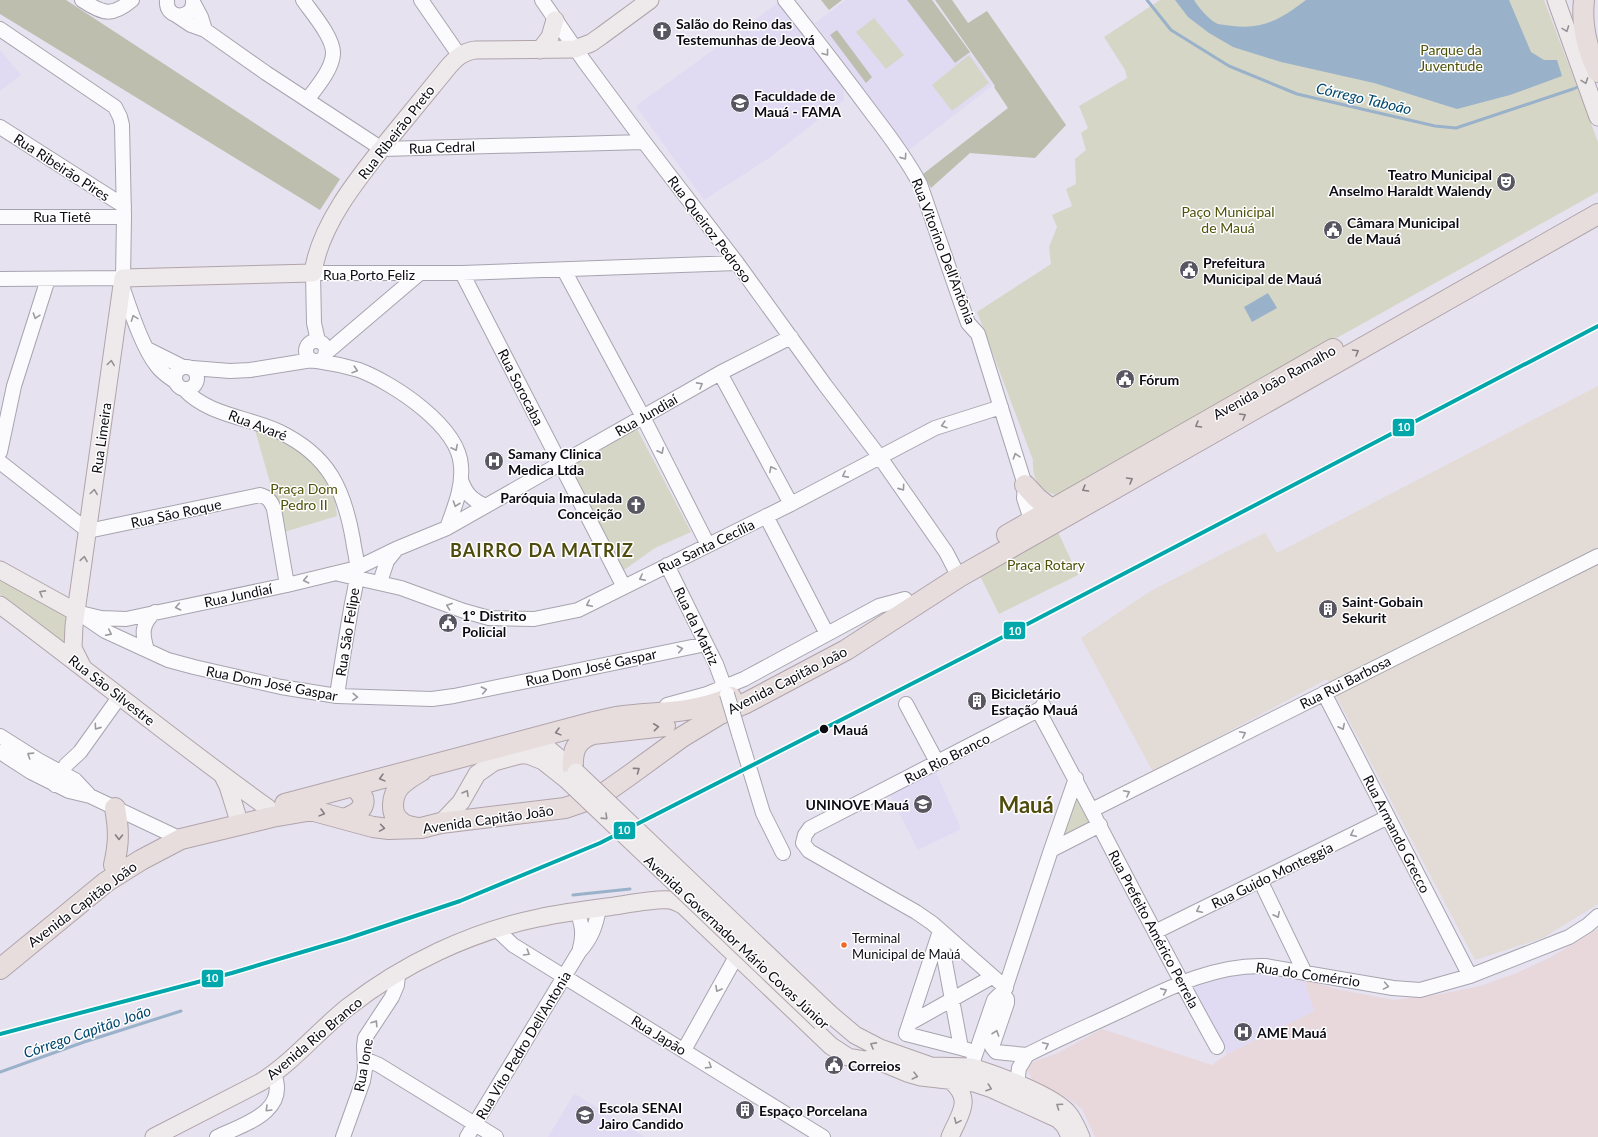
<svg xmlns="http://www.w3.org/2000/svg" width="1598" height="1137" font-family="Lato,sans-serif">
  <rect width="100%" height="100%" fill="#e6e2f0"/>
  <!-- commercial -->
  <path fill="#e8d8db" d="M1598,929V1137H1095L1082,1109L1066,1097L1034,1083L1027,1070L1033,1062L1058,1053L1102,1029L1212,1065L1227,1054L1314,1011L1304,979L1336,989L1394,1000L1441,994L1480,986L1517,973L1551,957Z"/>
  <!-- industrial -->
  <path fill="#e3dbd6" d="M1598,386V904L1543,938L1475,960L1327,679L1153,772L1081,638L1149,592L1224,553L1265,533L1277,553Z"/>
  <!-- built -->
  <path fill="#e1daf3" d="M846,0H933L993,85L909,150L815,23Z
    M779,2L843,82L844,100L769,158L704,200L636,106Z
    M0,50L21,75L0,91Z
    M936,772L961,829L918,850L890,795Z
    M1258,969L1304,979L1314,1011L1227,1054L1193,990L1200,982Z
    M574,1094H575L645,1137H548Z"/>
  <!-- green -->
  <path fill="#d6d6c7" d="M1160,0H1544L1598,142V192L1056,495C1038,490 1032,477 1033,460L977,312L1051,264L1049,247L1057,227L1052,215L1072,206L1066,189L1076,184L1075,159L1086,150L1081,133L1088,128L1079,106L1127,78L1125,70L1104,37Z
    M874,18L904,55L886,69L856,32Z
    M969,55L989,83L952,111L932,85Z
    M635,425L691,532L655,548L624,570L566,464Z
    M255,430L288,439L333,484L337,516L284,532Z
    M1057,530L1078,575L999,614L980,576Z
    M0,576L72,615L69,648L0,594Z
    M1077,784L1097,824L1054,847Z"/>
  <!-- forest -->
  <path fill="#bdbead" d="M0,0H66L340,179L320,210L0,14Z
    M821,0H842L829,10Z
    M907,0H932L970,52L955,63Z
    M935,0H952L968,23L987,11L1066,125L1035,158L970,153L931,188L923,174L1008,108L994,87L995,86Z
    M837,30L872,77L866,83L830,35Z"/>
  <!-- water -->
  <path fill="#99b2ca" d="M1175,0H1194C1199,8 1209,20 1218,24C1222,25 1228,25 1233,26C1264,30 1282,18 1306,0H1509L1531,52L1544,60H1557L1562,76L1510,95L1457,109L1374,83L1281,62L1233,47L1209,33L1188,17Z
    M1268,293L1277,308L1252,322L1244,307Z"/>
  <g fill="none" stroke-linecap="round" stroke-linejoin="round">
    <!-- stream -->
    <path stroke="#99b2ca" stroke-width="3" d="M1147,0L1171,30L1229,66L1297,94L1435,126L1456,128L1573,89L1582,85
      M573,895L630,889
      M0,1072L84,1042L181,1011"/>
    <!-- minor casing -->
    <g stroke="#a7a4af" stroke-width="16">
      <path id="minor" d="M82,0C103,14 112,17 132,0
        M167,0C165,21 195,20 193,0
        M303,0C312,13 334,38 333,54C332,70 316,88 307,100
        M421,0L459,55
        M542,0L584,61L644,142L737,263L825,385L879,456L946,552L959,577
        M785,0C815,38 845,77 874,116C891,138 907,160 920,184L968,323L978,334L1025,485L1024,498L1034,529
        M194,4L201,17L205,30
        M176,15L191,25L205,30L266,73L382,149L644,142
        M0,29L115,107L120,117L122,125L124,217L123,278L0,279
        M0,127L124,206
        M0,217H124
        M564,270L643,417L708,545
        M462,273L624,587
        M122,286C130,309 142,347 157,366C162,373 169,377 176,382
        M318,341L314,323L313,273H462L737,263
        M306 351a10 10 0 1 1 20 0a10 10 0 1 1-20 0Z
        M147,349L183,367
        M325,354L419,274
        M317,361C331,363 345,366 359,370C393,383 459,426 461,466C463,488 454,508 447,528
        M175 378a11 11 0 1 1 22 0a11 11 0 1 1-22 0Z
        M192,368L230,371L250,370L312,360
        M720,373L791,504
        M184,389C209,416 249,417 280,432C329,456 344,489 353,540C354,549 357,558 357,567C358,581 353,596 351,609C346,638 341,667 337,696
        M0,452L14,386L48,279
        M0,462L88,531L260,495C268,497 271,501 274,509L287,585
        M461,480C466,494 472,500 486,506
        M766,516L827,634
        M667,565L716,664L727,694
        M339,574L401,588L464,611L489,618L534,619L578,610L791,504L935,428L1001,407
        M382,576L387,561L395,551
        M76,612L101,618L126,619L287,585L357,568L396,549L447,528L720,373L791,337
        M83,616L105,631L168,660L194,667L281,687L337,696L432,699L454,696L706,644
        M147,650C142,634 141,624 155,612
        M1324,693L1470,976
        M906,704L937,762
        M667,705L707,694L744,679L879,606L905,599
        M1043,705L1044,707L1038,710C1099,822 1155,936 1217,1047
        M739,734L763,813L783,853
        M0,736L38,760L75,780L90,796
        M0,752L31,772L69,791L90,796L181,839
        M1076,778L1051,850L1100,825
        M55,785L66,765L80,752L120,696
        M1092,810L1598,556
        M1260,880L1304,971
        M577,911C582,924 584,934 580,948
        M496,929L513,945L823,1137
        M940,931L906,1034L961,1048
        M1155,932L1388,817
        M940,935L961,1048L968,1050
        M1006,988L932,923L916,912L809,851L803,843L805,835L810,828L1038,710
        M1003,995L1051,850
        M910,1023L992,977
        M684,1050L737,955
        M365,1059L379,1065L496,1137
        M971,1067L994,1000L999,995H1003L1007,999V1003L992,1047L996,1052L1027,1055
        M1017,1084L1019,1068L1027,1055C1056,1040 1086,1027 1116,1013C1163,991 1212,964 1265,966L1393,988L1420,990L1470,976L1569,937L1588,925L1598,916
        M217,1137C244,1124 289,1112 274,1074
        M343,1137L363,1081L365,1069L364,1046L365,1038L392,997L397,985L398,974
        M467,1137L579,952C591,939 596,926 599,908"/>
    </g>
    <!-- major casing -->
    <g stroke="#b0a4aa" stroke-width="19">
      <path id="major" d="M1556,0L1598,117
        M540,50L550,37L555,20
        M0,570L76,612
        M0,605C90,672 177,743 268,808
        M82,666L73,648L74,626L123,278L313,273C320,222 363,172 395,132C413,110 431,88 449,66C457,57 463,52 475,50L575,49L591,43L601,36L650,0
        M527,740L546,747L576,772
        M223,776L228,786L237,815
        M441,823L461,802L477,774L494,762L520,755H528L543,761L567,780
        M829,1013L855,1035L880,1048L931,1066L971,1067L978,1069C1000,1076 1054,1096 1068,1113C1074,1120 1077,1128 1081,1137
        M871,1058L907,1073L921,1077L974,1083L992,1089L1058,1119L1065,1126L1070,1137
        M154,1137L261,1082C293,1062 318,1031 348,1007C403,964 470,932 538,918C561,913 584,910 607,907C623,905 656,898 670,900C675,901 679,903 684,906L831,1046L848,1057L882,1063
        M950,1137C959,1115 974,1100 951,1081"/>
    </g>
    <!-- highway casing -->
    <g stroke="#b0a4aa" stroke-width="22">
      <path id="highway" d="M1584,0C1581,26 1587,49 1598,72
        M1025,485L1037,498L1051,509
        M1007,535L1333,349
        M573,770C572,752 575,740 593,734L665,726
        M285,804L594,722C604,720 614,717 624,716C661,712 697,713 731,697
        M344,819C363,812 372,801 353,786
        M418,828C412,827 405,826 401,822C389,814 392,795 400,786C406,780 414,775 421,771
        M114,865C119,843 119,830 115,808
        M0,969L106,882L141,860L181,839L272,817L307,811H314L373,827L389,829L421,828L441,823L565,808L600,796L627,777L682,737L720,714L746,703L846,650L959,577L1598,214"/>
    </g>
    <!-- minor -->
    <use href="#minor" stroke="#fbfbfd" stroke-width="14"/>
    <!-- major -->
    <use href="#major" stroke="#eee9ea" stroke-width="17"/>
    <!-- highway -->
    <use href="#highway" stroke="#e7dddd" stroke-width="20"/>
    <!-- minor-bridge casing -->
    <g stroke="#a7a4af" stroke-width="16" stroke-linecap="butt">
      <path id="minor-bridge" d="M727,694L739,734"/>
    </g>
    <!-- major-bridge casing -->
    <g stroke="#b0a4aa" stroke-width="19" stroke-linecap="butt">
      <path id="major-bridge" d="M576,772L829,1013
        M567,780L821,1022"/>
    </g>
    <!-- minor-bridge -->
    <use href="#minor-bridge" stroke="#fbfbfd" stroke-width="14"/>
    <!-- major-bridge -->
    <use href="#major-bridge" stroke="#eee9ea" stroke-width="17"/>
    <!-- rail-1 casing -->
    <g stroke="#fff" stroke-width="7">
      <path id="rail-1" d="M0,1034L232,973L346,939L460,901L600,843L974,652L1598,326"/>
    </g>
    <!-- rail-1 -->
    <use href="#rail-1" stroke="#02a7ab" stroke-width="4"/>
  </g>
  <!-- one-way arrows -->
  <defs><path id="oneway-chevron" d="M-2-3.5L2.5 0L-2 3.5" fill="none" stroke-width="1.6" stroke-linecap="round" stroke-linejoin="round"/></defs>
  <g stroke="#949094">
    <use href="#oneway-chevron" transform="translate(1566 29) rotate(70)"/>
    <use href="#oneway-chevron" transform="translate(1585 81) rotate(70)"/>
    <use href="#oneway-chevron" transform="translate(111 363) rotate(-82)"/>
    <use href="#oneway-chevron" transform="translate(94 492) rotate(-82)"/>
    <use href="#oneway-chevron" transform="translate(84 559) rotate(-81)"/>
    <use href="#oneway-chevron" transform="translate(42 593) rotate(-151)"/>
    <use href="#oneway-chevron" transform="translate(466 793) rotate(-60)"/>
    <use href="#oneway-chevron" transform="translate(605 817) rotate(44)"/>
    <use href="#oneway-chevron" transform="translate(873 1045) rotate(-151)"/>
    <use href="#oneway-chevron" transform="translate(915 1076) rotate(14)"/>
    <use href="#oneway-chevron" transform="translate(989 1088) rotate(19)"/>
    <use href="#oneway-chevron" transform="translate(1059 1106) rotate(-145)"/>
    <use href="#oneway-chevron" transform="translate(957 1121) rotate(114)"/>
  </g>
  <g stroke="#9b9b9f">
    <use href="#oneway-chevron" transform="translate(826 53) rotate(52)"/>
    <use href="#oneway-chevron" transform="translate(904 157) rotate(55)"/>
    <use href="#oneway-chevron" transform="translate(36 316) rotate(108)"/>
    <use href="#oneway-chevron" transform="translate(134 318) rotate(-111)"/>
    <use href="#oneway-chevron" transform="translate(355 370) rotate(18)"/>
    <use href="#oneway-chevron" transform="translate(700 385) rotate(-29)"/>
    <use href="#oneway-chevron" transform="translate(944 425) rotate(163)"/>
    <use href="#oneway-chevron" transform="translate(455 448) rotate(63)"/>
    <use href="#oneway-chevron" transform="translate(661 451) rotate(63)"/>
    <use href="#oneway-chevron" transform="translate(1016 456) rotate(-107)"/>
    <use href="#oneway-chevron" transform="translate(772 469) rotate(-118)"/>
    <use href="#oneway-chevron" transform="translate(845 475) rotate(152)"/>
    <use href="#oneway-chevron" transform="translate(902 488) rotate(55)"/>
    <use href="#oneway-chevron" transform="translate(456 504) rotate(109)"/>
    <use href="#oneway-chevron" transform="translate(642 578) rotate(153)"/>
    <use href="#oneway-chevron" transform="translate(306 580) rotate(167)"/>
    <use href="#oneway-chevron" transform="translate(589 604) rotate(154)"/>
    <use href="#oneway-chevron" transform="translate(449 606) rotate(-160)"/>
    <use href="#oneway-chevron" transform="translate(178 607) rotate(168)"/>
    <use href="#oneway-chevron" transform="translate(109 633) rotate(26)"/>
    <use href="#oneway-chevron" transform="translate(680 649) rotate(-11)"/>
    <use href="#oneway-chevron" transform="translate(484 690) rotate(-12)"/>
    <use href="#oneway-chevron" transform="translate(355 697) rotate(2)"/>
    <use href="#oneway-chevron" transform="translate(97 727) rotate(125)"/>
    <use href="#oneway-chevron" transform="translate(1342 727) rotate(63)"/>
    <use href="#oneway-chevron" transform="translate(1243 734) rotate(-27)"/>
    <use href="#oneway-chevron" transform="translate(30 755) rotate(-147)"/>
    <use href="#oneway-chevron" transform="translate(1127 793) rotate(-27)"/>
    <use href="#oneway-chevron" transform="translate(1353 834) rotate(154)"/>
    <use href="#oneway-chevron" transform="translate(1199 910) rotate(154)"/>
    <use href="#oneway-chevron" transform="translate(1277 915) rotate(64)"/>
    <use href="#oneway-chevron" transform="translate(527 953) rotate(31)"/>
    <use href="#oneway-chevron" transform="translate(1386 986) rotate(10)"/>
    <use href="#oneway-chevron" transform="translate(718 989) rotate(119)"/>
    <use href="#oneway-chevron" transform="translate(1164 991) rotate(-24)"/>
    <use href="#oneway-chevron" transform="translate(375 1023) rotate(-57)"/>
    <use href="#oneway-chevron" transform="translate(996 1033) rotate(-71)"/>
    <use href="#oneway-chevron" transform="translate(1046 1045) rotate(-25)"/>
    <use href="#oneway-chevron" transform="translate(709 1066) rotate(32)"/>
    <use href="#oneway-chevron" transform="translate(268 1109) rotate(135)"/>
  </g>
  <g stroke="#847e82">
    <use href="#oneway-chevron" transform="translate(1356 352) rotate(-30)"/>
    <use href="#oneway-chevron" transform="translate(1243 416) rotate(-30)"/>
    <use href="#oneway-chevron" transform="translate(1198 425) rotate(150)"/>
    <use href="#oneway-chevron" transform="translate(1130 480) rotate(-30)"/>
    <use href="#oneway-chevron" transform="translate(1085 489) rotate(150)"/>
    <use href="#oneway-chevron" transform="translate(656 727) rotate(-6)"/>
    <use href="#oneway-chevron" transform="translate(558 732) rotate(165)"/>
    <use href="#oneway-chevron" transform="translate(637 770) rotate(-36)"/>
    <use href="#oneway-chevron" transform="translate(382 778) rotate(165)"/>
    <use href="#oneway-chevron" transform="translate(322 813) rotate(15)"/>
    <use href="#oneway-chevron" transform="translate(382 828) rotate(9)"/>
    <use href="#oneway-chevron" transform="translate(119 837) rotate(91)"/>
  </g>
  <!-- icons -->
  <defs>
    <g id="church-disc" transform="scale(1)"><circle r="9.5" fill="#585660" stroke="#fff"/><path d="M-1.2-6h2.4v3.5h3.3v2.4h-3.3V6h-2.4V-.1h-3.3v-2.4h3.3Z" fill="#fff"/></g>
    <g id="university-disc" transform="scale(1)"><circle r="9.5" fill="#585660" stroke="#fff"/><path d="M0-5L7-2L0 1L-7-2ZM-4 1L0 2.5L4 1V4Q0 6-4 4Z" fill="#fff"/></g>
    <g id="theatre-disc" transform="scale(1)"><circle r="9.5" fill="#585660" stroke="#fff"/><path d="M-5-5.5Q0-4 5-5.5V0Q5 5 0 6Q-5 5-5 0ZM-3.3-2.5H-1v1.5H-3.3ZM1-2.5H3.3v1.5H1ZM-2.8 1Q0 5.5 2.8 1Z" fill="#fff"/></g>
    <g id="civic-disc" transform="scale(1)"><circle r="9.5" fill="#585660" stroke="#fff"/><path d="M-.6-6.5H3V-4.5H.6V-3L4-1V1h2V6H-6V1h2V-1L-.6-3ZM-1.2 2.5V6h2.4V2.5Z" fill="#fff"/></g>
    <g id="hospital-disc" transform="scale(1)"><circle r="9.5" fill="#585660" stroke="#fff"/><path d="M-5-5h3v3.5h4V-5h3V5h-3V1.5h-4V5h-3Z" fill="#fff"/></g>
    <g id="building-disc" transform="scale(1)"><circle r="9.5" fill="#585660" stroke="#fff"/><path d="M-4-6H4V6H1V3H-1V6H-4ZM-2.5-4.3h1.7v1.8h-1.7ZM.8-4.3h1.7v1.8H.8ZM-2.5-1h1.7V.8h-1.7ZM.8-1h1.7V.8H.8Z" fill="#fff"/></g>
  </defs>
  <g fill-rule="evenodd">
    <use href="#church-disc" x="662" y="31"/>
    <use href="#university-disc" x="740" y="103"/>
    <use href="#theatre-disc" x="1506" y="182"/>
    <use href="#civic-disc" x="1333" y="230"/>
    <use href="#civic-disc" x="1189" y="270"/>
    <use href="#civic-disc" x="1125" y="379"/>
    <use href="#hospital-disc" x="494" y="461"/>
    <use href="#church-disc" x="636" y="505"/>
    <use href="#building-disc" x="1328" y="609"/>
    <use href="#civic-disc" x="448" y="623"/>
    <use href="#building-disc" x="977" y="701"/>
    <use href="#university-disc" x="923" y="804"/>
    <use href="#hospital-disc" x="1243" y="1032"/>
    <use href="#civic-disc" x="834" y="1065"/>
    <use href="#building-disc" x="745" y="1110"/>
    <use href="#university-disc" x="585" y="1115"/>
  </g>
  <!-- markers -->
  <circle fill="#0c0a12" stroke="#fff" stroke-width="1.5" cx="824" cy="729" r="5"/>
  <circle fill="#f26522" stroke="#fff" stroke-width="1.5" cx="844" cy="945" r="3.5"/>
  <g text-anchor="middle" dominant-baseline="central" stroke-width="3" stroke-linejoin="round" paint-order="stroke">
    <!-- bus labels -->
    <g font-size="13" fill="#0c0a12" stroke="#fff" text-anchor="start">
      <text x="852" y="938">Terminal<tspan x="852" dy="16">Municipal de Mauá</tspan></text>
    </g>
    <!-- poi labels -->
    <g font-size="14" font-weight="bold" fill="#0c0a12" stroke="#fff" text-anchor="start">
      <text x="676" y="23">Salão do Reino das<tspan x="676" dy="16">Testemunhas de Jeová</tspan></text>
      <text x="754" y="95">Faculdade de<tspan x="754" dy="16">Mauá - FAMA</tspan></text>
      <text x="1492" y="174" text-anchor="end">Teatro Municipal<tspan x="1492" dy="16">Anselmo Haraldt Walendy</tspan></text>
      <text x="1347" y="222">Câmara Municipal<tspan x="1347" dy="16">de Mauá</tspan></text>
      <text x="1203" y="262">Prefeitura<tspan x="1203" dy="16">Municipal de Mauá</tspan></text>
      <text x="1139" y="379">Fórum</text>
      <text x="508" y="453">Samany Clinica<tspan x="508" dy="16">Medica Ltda</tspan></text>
      <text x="622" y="497" text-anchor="end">Paróquia Imaculada<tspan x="622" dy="16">Conceição</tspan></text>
      <text x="1342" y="601">Saint-Gobain<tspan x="1342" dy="16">Sekurit</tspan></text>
      <text x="462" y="615">1º Distrito<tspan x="462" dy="16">Policial</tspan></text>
      <text x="991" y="693">Bicicletário<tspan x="991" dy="16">Estação Mauá</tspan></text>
      <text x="909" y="804" text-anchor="end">UNINOVE Mauá</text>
      <text x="1257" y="1032">AME Mauá</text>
      <text x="848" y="1065">Correios</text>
      <text x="599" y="1107">Escola SENAI<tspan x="599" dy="16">Jairo Candido</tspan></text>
      <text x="759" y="1110">Espaço Porcelana</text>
    </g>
    <!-- park labels -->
    <g font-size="14" fill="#4d5107" stroke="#fff">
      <text x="1451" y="49">Parque da<tspan x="1451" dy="16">Juventude</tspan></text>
      <text x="1228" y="211">Paço Municipal<tspan x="1228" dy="16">de Mauá</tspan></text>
      <text x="304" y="488">Praça Dom<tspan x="304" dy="16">Pedro II</tspan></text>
      <text x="1046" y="564">Praça Rotary</text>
    </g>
    <!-- street labels -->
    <g font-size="14" fill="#0c0a12" stroke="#fff">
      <text transform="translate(396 132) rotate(-52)">Rua Ribeirão Preto</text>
      <text transform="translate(442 147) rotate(-2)">Rua Cedral</text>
      <text transform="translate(62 167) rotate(33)">Rua Ribeirão Pires</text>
      <text x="62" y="216">Rua Tietê</text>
      <text transform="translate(710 229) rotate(53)">Rua Queiroz Pedroso</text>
      <text transform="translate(944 251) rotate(69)">Rua Vitorino Dell'Antônia</text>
      <text x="369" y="274">Rua Porto Feliz</text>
      <text transform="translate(1274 382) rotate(-29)">Avenida João Ramalho</text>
      <text transform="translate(521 387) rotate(63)">Rua Sorocaba</text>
      <text transform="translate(646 415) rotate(-30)">Rua Jundiaí</text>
      <text transform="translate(258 425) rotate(21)">Rua Avaré</text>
      <text transform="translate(101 438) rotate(-82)">Rua Limeira</text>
      <text transform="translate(176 513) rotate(-12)">Rua São Roque</text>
      <text transform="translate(706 546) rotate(-26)">Rua Santa Cecília</text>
      <text transform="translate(238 595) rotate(-12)">Rua Jundiaí</text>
      <text transform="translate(697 626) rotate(64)">Rua da Matriz</text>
      <text transform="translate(347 632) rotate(-81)">Rua São Felipe</text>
      <text transform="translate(591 667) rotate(-12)">Rua Dom José Gaspar</text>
      <text transform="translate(787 680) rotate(-27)">Avenida Capitão João</text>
      <text transform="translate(1345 682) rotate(-27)">Rua Rui Barbosa</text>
      <text transform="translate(272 683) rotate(11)">Rua Dom José Gaspar</text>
      <text transform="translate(112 690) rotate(38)">Rua São Silvestre</text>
      <text transform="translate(947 758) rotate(-27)">Rua Rio Branco</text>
      <text transform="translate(488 819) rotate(-8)">Avenida Capitão João</text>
      <text transform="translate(1397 834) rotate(63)">Rua Armando Grecco</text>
      <text transform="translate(1272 875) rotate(-26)">Rua Guido Monteggia</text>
      <text transform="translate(82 904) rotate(-37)">Avenida Capitão João</text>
      <text transform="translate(1154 929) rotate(62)">Rua Prefeito Américo Perrela</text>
      <text transform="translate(737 942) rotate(43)">Avenida Governador Mário Covas Júnior</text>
      <text transform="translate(1308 974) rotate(8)">Rua do Comércio</text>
      <text transform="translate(659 1035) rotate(32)">Rua Japão</text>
      <text transform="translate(314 1038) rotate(-40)">Avenida Rio Branco</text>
      <text transform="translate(523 1045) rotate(-59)">Rua Vito Pedro Dell'Antonia</text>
      <text transform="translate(363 1065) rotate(-80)">Rua Ione</text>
    </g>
    <!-- stop labels -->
    <g font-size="14" font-weight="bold" fill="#0c0a12" stroke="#fff" text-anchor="start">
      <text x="833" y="729">Mauá</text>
    </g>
    <!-- water labels -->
    <g font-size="15" font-style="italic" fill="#01486e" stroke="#fff">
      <text transform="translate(1364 98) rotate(13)">Córrego Taboão</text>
      <text transform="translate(87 1031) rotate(-19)">Córrego Capitão João</text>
    </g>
    <!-- district labels -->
    <g font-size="18" font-weight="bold" letter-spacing="1" fill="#4e4b0c" stroke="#fff">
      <text x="542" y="550">BAIRRO DA MATRIZ</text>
    </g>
    <!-- town labels -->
    <g font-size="22" font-weight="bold" fill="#4e4b0c" stroke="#fff">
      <text x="1026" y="804">Mauá</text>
    </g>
  </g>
  <g stroke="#fff" stroke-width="1.5">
    <rect x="1392" y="418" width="23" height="19" rx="4" fill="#02a7ab"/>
    <rect x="1003" y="621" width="23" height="19" rx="4" fill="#02a7ab"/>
    <rect x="613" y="821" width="23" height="19" rx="4" fill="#02a7ab"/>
    <rect x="201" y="969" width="23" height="19" rx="4" fill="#02a7ab"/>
  </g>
  <g font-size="11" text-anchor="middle" font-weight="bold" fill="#fff">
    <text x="1404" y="431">10</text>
    <text x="1015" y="635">10</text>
    <text x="624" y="834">10</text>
    <text x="212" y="982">10</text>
  </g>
</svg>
